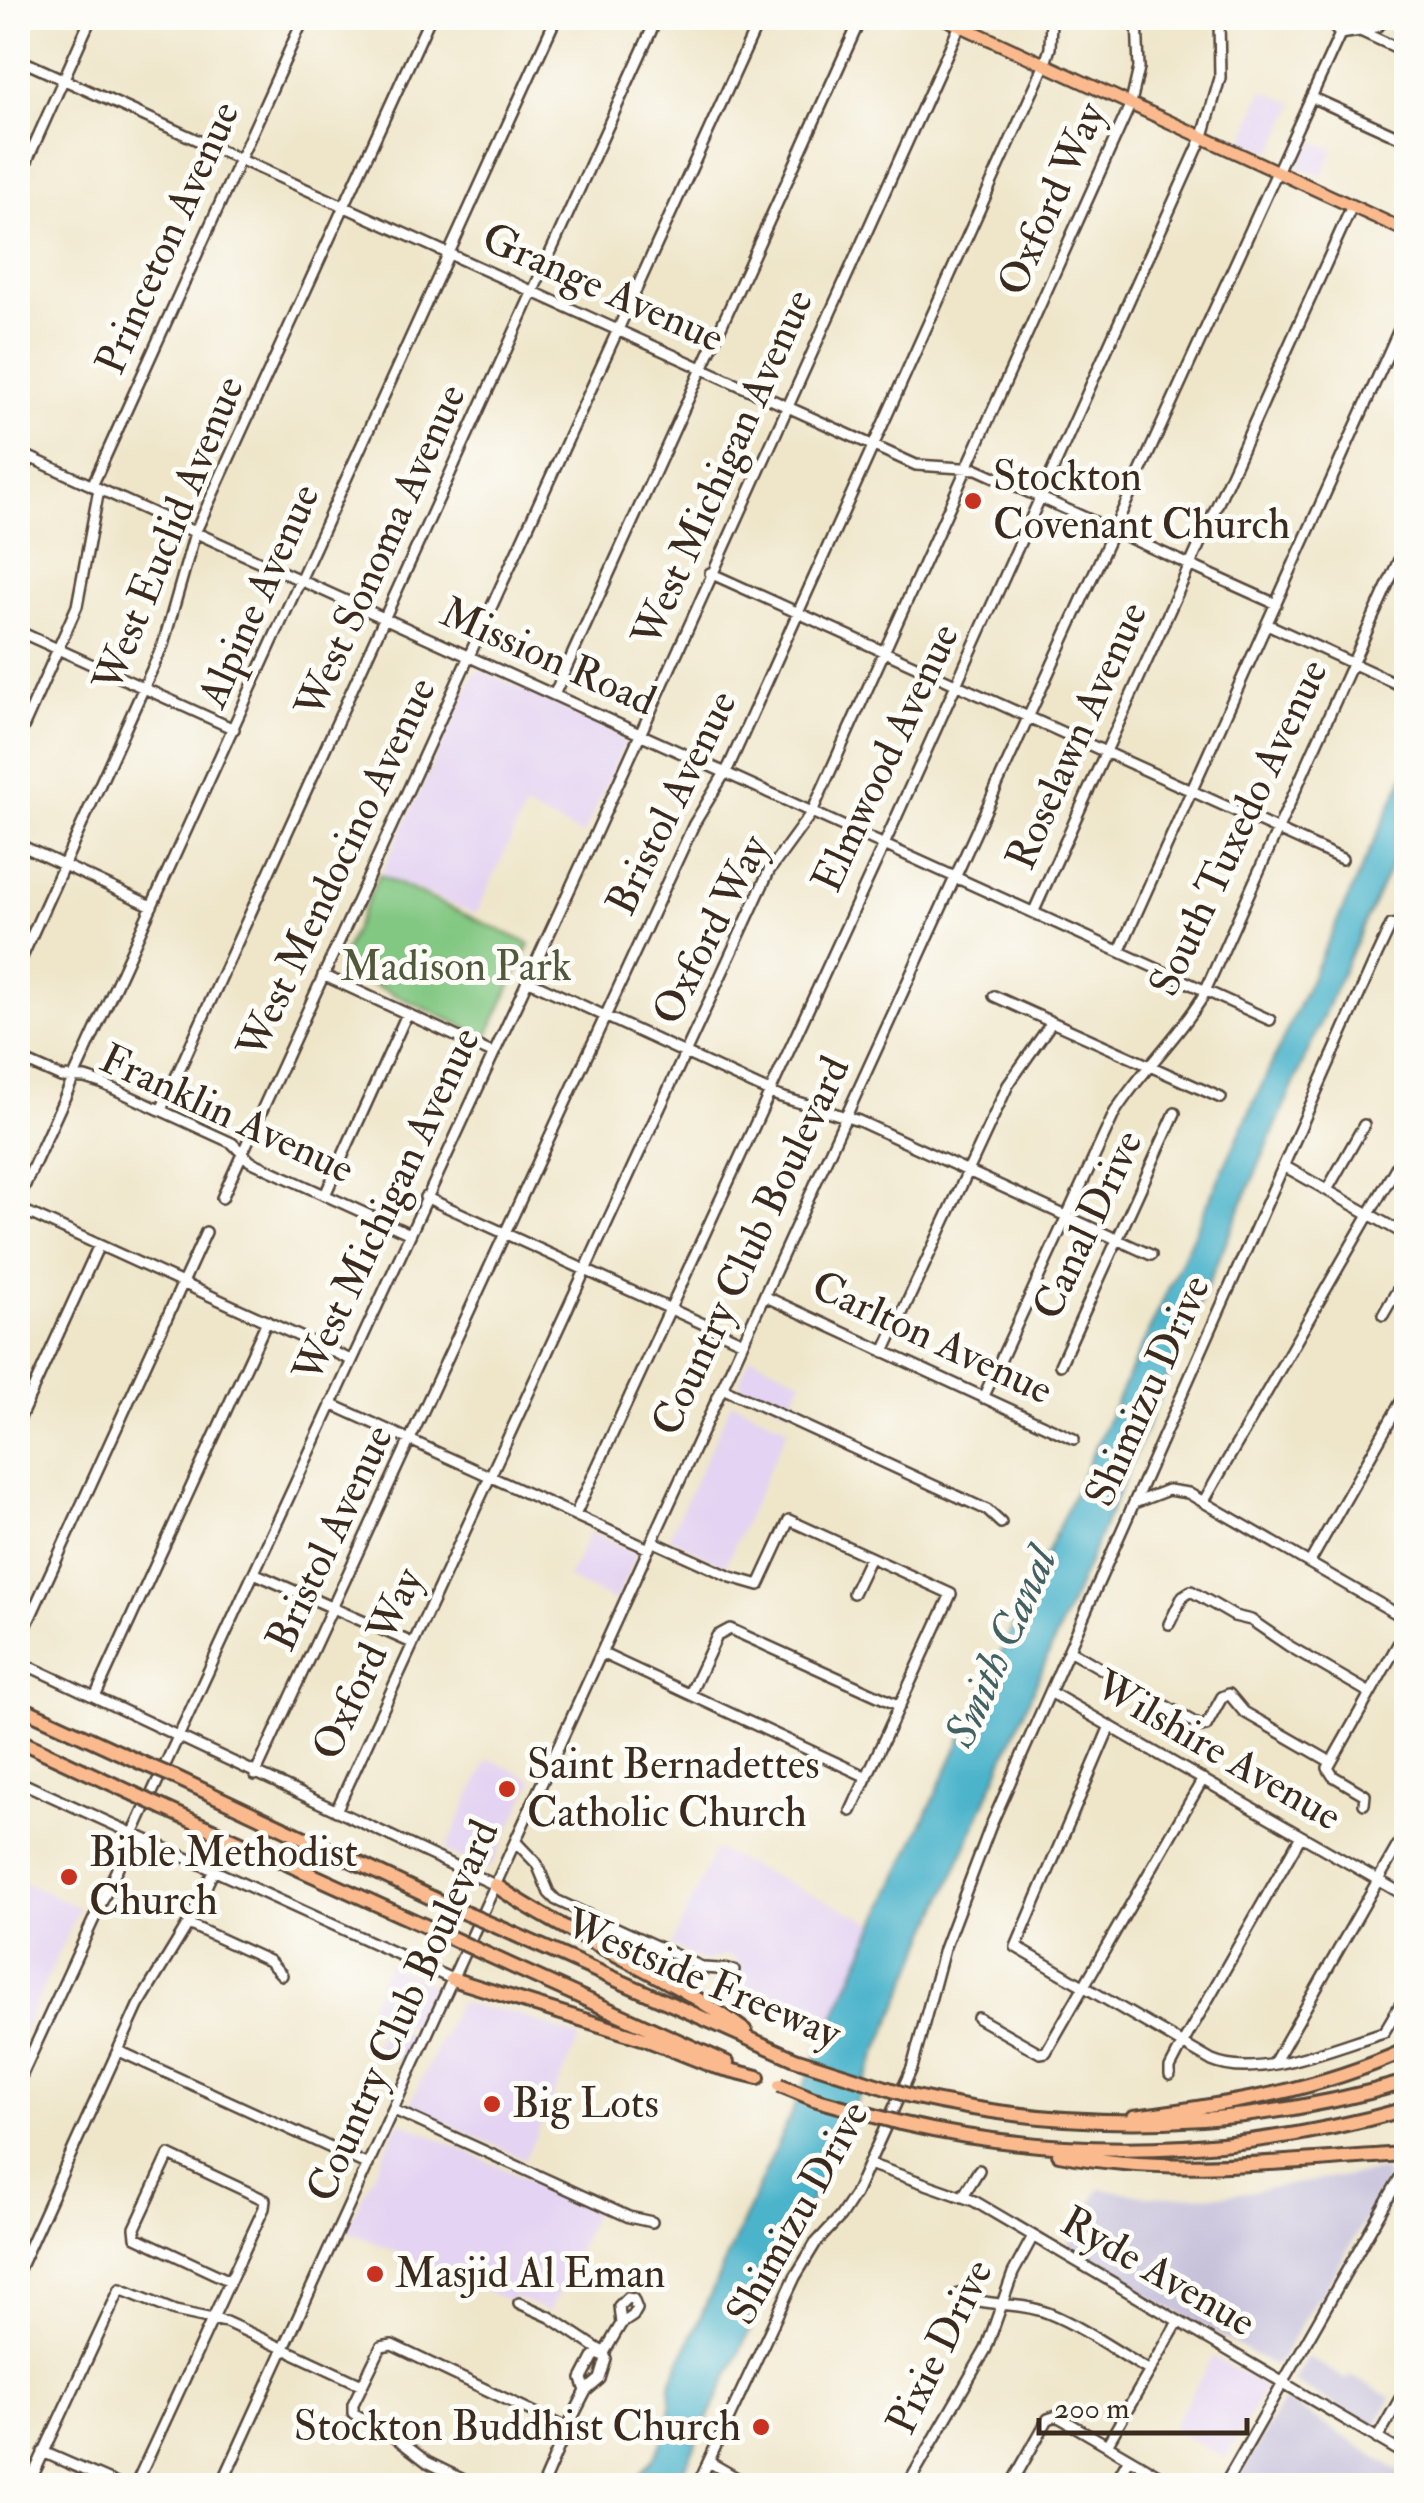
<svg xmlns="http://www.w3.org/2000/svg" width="1424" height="2503" font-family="'IM FELL Double Pica',serif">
  <rect width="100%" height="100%" fill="#fdfcf7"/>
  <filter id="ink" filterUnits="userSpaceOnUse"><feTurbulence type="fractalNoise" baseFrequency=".01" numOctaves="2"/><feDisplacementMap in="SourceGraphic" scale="20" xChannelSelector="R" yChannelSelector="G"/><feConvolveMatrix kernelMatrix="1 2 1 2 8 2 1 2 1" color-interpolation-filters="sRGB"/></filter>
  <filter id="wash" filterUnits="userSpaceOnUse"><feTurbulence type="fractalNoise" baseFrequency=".0048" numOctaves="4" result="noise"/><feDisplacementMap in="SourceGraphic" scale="40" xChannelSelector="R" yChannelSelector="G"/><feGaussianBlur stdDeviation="2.25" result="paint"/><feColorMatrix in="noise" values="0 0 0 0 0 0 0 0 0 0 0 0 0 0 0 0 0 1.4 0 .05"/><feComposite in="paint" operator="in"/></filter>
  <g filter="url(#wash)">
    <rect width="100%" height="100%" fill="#efe6ca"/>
    <!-- built -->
    <path fill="#e4d3f2" d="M1263,90L1295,104L1275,148L1268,151L1244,141Z
      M1305,137L1334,150L1322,176L1295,165Z
      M481,670L622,734L625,743L583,835L525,808L476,914L381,875L475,672Z
      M751,1356L802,1380L788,1410L742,1388L740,1380Z
      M732,1402L788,1428L725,1566L669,1537Z
      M590,1532L637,1553L615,1601L568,1579Z
      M488,1759L534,1780L492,1865L485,1869L445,1851Z
      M715,1850L877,1924L829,2031L735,1987L742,1969L734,1957L723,1955L705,1962L671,1946Z
      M18,1880L79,1908L18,2043Z
      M388,1964L431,1984L434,1993L417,2030L369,2008Z
      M458,2003L513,2013L580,2038L525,2159L409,2106Z
      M384,2022L414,2038L403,2062L374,2049Z
      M400,2121L595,2211L549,2312L515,2296L511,2302L346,2230Z
      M1213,2357L1266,2387L1225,2458L1172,2428Z"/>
    <!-- industrial -->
    <path fill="#c6c0da" d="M1383,2170L1388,2180L1320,2298L1317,2297L1279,2362L1272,2365L1065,2249L1100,2188L1149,2196L1226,2195Z
      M1307,2357L1347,2380L1351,2375L1391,2398L1374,2429L1293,2381Z
      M1287,2401L1406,2476V2485H1234L1282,2403Z"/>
    <!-- green -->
    <path fill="#82c782" stroke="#5e7850" stroke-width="2.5" d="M379,875L530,944L487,1037L337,968Z"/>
    <!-- water -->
    <path fill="#4cb4cb" stroke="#446f74" stroke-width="2.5" d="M1406,772V832L1333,993L847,2123L677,2485L633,2486C639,2471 651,2464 658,2451C670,2431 672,2407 670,2385L875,1926Z"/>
  </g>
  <g filter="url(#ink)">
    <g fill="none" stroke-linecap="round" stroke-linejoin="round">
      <!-- minor casing -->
      <g stroke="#564638" stroke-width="14">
        <path id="minor" d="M1326,18L1340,34L1360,31L1406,52
          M1360,31L1376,27L1389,18
          M18,59L916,465L977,469L1276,604
          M1311,97L1406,140
          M18,181L91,18
          M18,452L1270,1020
          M92,486L304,18
          M18,492L29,457
          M710,573L1342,859
          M1267,624L1406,688
          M18,631L234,729
          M554,695L861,18
          M18,739L77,606L99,489
          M18,844L152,906
          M1034,911L1352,206
          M1120,950L1406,314
          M18,966L163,645L195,533L430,18
          M323,975L492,1053
          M527,980L778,1096L859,1121L1151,1255
          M994,996L1221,1098
          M18,1058L61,1077L85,1078L101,1083L232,1143L250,1161L408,1233
          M161,1110L657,18
          M1284,1166L1406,1235
          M1327,1190L1364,1125
          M325,1195L407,1014
          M425,1197L743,1342
          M222,1198L760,18
          M18,1200L556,18
          M18,1208L351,1360
          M764,1296L1074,1439
          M1383,1315L1406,1275
          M884,1352L1008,1085L1052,1022
          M1060,1365L1175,1113
          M722,1388L987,1510L1001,1523
          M983,1398L1115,1112C1141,1071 1177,1039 1202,998L1406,544
          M331,1404L649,1549
          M18,1422L99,1245
          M1204,1501L1406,1150
          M1134,1503L1168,1490L1188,1493L1406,1619
          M575,1515L887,838L1203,136L1220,78L1219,18
          M652,1541L731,1577L759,1585L789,1520L951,1594L851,1811
          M1310,1562L1406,1393
          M254,1573L412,1643
          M853,1593L870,1557
          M1169,1624L1183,1596L1191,1591L1234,1616L1251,1620L1289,1646L1370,1693
          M18,1644L206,1232
          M1069,1650L1202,1727L1206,1726L1222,1697L1229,1694L1244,1712L1331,1762
          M601,1653L867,1777
          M18,1661L495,1885
          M1050,1692L1406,1896
          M690,1694L717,1636L730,1629L900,1706
          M95,1697L267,1321
          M1110,1726L1016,1947L1212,2061C1258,2081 1337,2046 1384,2032L1406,1995
          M255,1775L694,824L729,766L1045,64L1050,48L1051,18
          M18,1781L452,1979
          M1364,1804L1365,1795L1333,1776L1328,1768L1406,1630
          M336,1811L769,871L812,812L1131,103L1139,68L1137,18
          M516,1842L537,1864L549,1893L556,1900L704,1968L734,1970
          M188,1924L269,1961L282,1975
          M978,2018L1040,2053L1046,2052L1203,1779
          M119,2051L368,2165
          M1274,2063L1406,1831
          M1170,2075V2068L1183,2043L1301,1836
          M18,2083L593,839L960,25
          M394,2110L629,2217L652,2222
          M169,2155L265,2200L264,2208L230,2281L136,2237L135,2228Z
          M869,2164L974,2201L1406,2455
          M963,2196L979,2170
          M18,2271L138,2006L188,1924L214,1870
          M958,2294C987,2308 1018,2301 1048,2313C1083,2327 1117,2352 1150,2371
          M519,2303L550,2317L604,2353
          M586,2391L582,2379L594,2356L604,2353L621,2324L633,2316L637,2309L633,2299L627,2298L619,2306L621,2324
          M1377,2439L1406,2388
          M1107,2445L1178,2322
          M43,2452L121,2486
          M709,2462L751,2486
          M28,2486L120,2289L175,2311L226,2322L362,2385
          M135,2486L230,2281
          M221,2486L1340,34
          M476,2486L427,2462L392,2435L353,2413V2404L381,2347L392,2345L567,2428
          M542,2486L567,2428L586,2391L600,2379L606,2359L604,2353
          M697,2486L795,2277L815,2244L840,2217L855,2194L912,2068L944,1949L991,1825L1377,955L1391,925L1406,922
          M907,2486L986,2349L1013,2273L1032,2238
          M1010,2486L1048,2419L1057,2416L1177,2486
          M1113,2486L1129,2458
          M1224,2486L1406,2167"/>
      </g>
      <!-- major casing -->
      <g stroke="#564638" stroke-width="16">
        <path id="major" d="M944,18L1406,231"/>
      </g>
      <!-- highway casing -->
      <g stroke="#564638" stroke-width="18">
        <path id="highway" d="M18,1706L142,1763
          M18,1740L134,1794
          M175,1777L453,1908
          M164,1808L445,1935
          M495,1885C574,1940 668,1973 745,2031
          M498,1927L795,2059
          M488,1955L727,2063
          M452,1979L645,2039L713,2066L758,2077
          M911,2096C1078,2134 1242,2130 1406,2082
          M1134,2117C1231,2104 1316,2091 1406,2050
          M900,2123C1068,2162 1241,2156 1406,2109
          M1059,2154C1175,2177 1290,2160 1406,2154"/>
      </g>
      <!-- minor -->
      <use href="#minor" stroke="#fff" stroke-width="9"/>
      <!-- major -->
      <use href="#major" stroke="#fbba8d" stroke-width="11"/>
      <!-- highway -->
      <use href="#highway" stroke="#fbba8d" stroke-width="12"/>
      <!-- highway-bridge casing -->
      <g stroke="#564638" stroke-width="18" stroke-linecap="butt">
        <path id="highway-bridge" d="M142,1763L175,1777
          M134,1794L164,1808
          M453,1908L498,1927
          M445,1935L488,1955
          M795,2059L911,2096
          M780,2085L814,2099L900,2123"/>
      </g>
      <!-- highway-bridge -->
      <use href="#highway-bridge" stroke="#fbba8d" stroke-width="12"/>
    </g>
  </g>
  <!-- markers -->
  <g fill="#c8321e" stroke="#fdfcf7" stroke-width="4">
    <circle cx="973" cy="501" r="10"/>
    <circle cx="507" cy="1789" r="10"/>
    <circle cx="69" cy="1877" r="10"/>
    <circle cx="492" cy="2104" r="10"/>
    <circle cx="375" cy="2274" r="10"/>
    <circle cx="761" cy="2427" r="10"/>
  </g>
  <g text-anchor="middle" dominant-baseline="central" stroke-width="10" stroke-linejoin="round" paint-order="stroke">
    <!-- street labels -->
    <g font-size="42" fill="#3b2a1e" stroke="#fdfcf7">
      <text transform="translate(1052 199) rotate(-66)">Oxford Way</text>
      <text transform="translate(168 238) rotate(-66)">Princeton Avenue</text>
      <text transform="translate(603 288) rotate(24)">Grange Avenue</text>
      <text transform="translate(723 468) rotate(-66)">West Michigan Avenue</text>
      <text transform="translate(169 534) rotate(-68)">West Euclid Avenue</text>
      <text transform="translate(381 551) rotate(-66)">West Sonoma Avenue</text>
      <text transform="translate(259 596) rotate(-66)">Alpine Avenue</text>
      <text transform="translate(548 657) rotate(24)">Mission Road</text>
      <text transform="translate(1077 736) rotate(-66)">Roselawn Avenue</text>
      <text transform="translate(886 758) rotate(-65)">Elmwood Avenue</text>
      <text transform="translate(672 803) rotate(-64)">Bristol Avenue</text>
      <text transform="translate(1239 828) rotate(-65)">South Tuxedo Avenue</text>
      <text transform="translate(337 868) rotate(-65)">West Mendocino Avenue</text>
      <text transform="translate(711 930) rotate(-63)">Oxford Way</text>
      <text transform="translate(227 1114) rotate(25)">Franklin Avenue</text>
      <text transform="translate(387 1205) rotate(-65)">West Michigan Avenue</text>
      <text transform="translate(1088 1225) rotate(-65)">Canal Drive</text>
      <text transform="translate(751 1246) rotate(-65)">Country Club Boulevard</text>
      <text transform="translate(932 1338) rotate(25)">Carlton Avenue</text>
      <text transform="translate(1148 1391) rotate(-66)">Shimizu Drive</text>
      <text transform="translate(330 1538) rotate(-65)">Bristol Avenue</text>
      <text transform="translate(368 1664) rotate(-65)">Oxford Way</text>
      <text transform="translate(1218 1751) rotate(30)">Wilshire Avenue</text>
      <text transform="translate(703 1979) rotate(23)">Westside Freeway</text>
      <text transform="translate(403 2011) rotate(-66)">Country Club Boulevard</text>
      <text transform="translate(798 2213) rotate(-61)">Shimizu Drive</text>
      <text transform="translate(1158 2272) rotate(30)">Ryde Avenue</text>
      <text transform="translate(940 2347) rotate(-64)">Pixie Drive</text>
    </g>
    <!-- poi labels -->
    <g font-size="42" fill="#3b2a1e" stroke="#fdfcf7" text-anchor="start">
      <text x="993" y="477">Stockton<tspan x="993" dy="48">Covenant Church</tspan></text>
      <text x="527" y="1765">Saint Bernadettes<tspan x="527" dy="48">Catholic Church</tspan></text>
      <text x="89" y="1853">Bible Methodist<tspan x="89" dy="48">Church</tspan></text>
      <text x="512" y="2104">Big Lots</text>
      <text x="395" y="2274">Masjid Al Eman</text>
      <text x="741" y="2427" text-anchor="end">Stockton Buddhist Church</text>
    </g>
    <!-- park labels -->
    <g font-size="42" fill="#50593c" stroke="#fdfcf7">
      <text x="456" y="967">Madison Park</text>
    </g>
    <!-- water labels -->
    <g font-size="45" font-style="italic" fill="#426163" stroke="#fdfcf7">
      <text transform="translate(1001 1647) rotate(-66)">Smith Canal</text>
    </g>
  </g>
  <!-- margin -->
  <rect width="1424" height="2503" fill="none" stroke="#fdfcf7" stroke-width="60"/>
  <!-- scale -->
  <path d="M1039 2418v15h208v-15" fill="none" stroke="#3b2a1e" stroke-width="5"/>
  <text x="1054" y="2418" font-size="30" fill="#3b2a1e" stroke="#fdfcf7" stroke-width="8" paint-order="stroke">200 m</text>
</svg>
